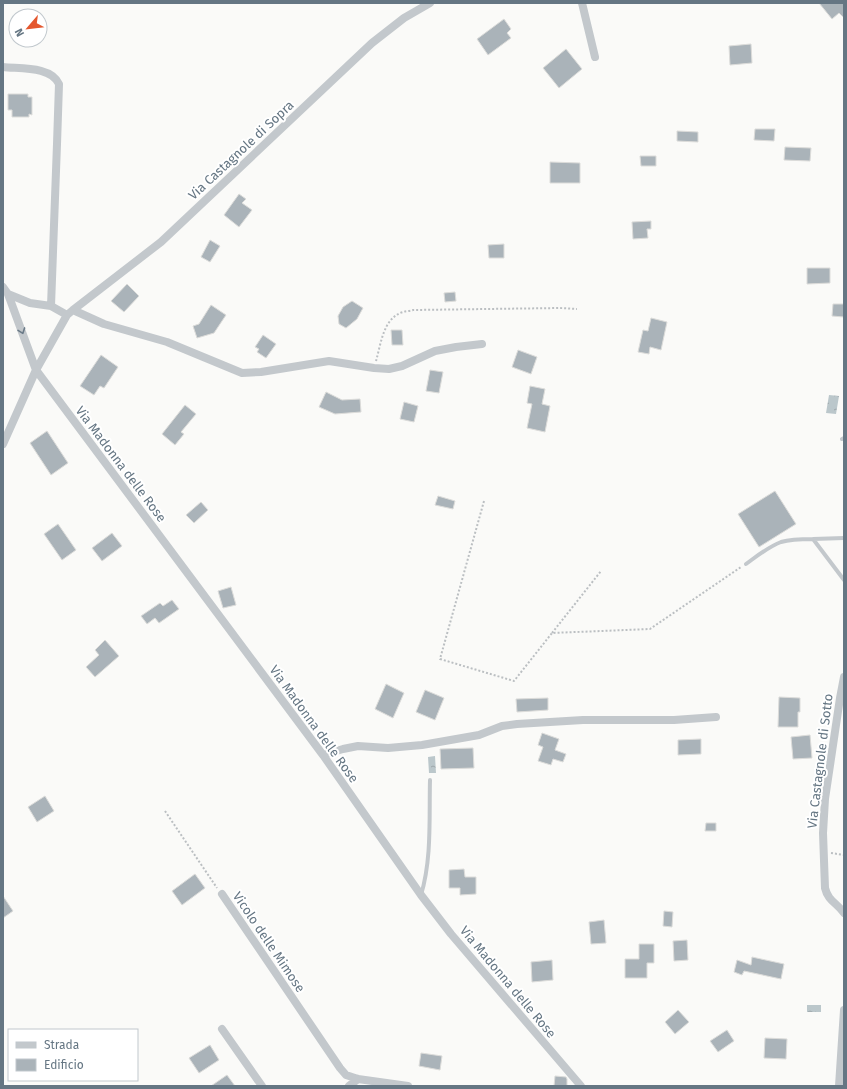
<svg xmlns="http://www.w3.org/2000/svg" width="847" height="1089" font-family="'Fira Sans',sans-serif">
  <defs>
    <pattern id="water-ripples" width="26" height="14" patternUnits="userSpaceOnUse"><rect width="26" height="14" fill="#bbc7cb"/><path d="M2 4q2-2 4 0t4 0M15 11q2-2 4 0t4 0" fill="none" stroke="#9ca6aa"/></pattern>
  </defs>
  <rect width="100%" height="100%" fill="#fafaf8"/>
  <!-- water -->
  <path fill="url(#water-ripples)" d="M829,395L839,396L836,414L826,413Z
    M435,756L436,773H429L428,757Z
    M807,1005H821V1012H807Z"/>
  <!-- building -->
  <path fill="#aab3b9" stroke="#dcdcda" d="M819,3H844V18L839,13L832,19Z
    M504,19L511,29L507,33L511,38L488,55L477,39Z
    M751,44L752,63L730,65L729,46Z
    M566,49L582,69L559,88L543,68Z
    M8,94H28V97H32V115L29,114V117H12V110H8Z
    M755,129H775L774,141L754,140Z
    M677,131L698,132V142L677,141Z
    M785,147L811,148L810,161L784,160Z
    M640,156H656V166H641Z
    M550,162L580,163V183H550Z
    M239,194L246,199L242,203L252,210L239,227L224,215Z
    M651,221V229H647L648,238L633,239L632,222Z
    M210,240L220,246L210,262L201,257Z
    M504,244V258H489L488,245Z
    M807,268H830V283L807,284Z
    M127,284L139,296L124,312L111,301Z
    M455,292L456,301L445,302L444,293Z
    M352,301L363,308L357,319L346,328L339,324L338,316L343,307Z
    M833,304H844V317L832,316Z
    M211,305L226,315L214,333L197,338L193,326L199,324Z
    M651,318L667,322L661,350L650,347L649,354L638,352L643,330L648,331Z
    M391,330H402L403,345H392Z
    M263,335L276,344L266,358L257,352L259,349L255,347Z
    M518,350L537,357L531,374L512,367Z
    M101,355L118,367L104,388L100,386L94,395L80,386Z
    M430,370L443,372L439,393L426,391Z
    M530,386L545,389L542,404L550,406L545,432L527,428L532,404L527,403Z
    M326,392L342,400L360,399L361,412L335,414L319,407Z
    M404,402L418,406L414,422L400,419Z
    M185,405L196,414L181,432L184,434L175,445L162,434Z
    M47,431L68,463L51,475L30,443Z
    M775,491L796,524L759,547L738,514Z
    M438,496L455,501L453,509L435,505Z
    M201,502L208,510L194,523L186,515Z
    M58,524L76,550L62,560L44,534Z
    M112,533L122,546L102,561L92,548Z
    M231,587L236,605L223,608L218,591Z
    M172,600L179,609L159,623L155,618L147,624L141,616L160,603L163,606Z
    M105,640L119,656L95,677L86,667L99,655L95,650Z
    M386,684L404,693L393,718L375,709Z
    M425,690L444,698L435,720L416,712Z
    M779,697L800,698V712H798V727H778Z
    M548,698V710L517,712L516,699Z
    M542,733L559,739L555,750L566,754L563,762L553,759L551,765L538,761L543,747L538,745Z
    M810,735L812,758L793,759L791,737Z
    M701,739V754L678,755V740Z
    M473,748L474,768L441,769L440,749Z
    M45,796L54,811L37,822L28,807Z
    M706,823H716V831H705Z
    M464,869L465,877H476V894L460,895V888H449V870Z
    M195,874L205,888L182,905L172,891Z
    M3,896L13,911L3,918Z
    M664,911L673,912L672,927L663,926Z
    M604,920L606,943L591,944L589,922Z
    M687,940L688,960L674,961L673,941Z
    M639,944H654V963H647V978H625V959H639Z
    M752,957L784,964L781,979L744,971L742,975L734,972L737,960L751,965Z
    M552,960L553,980L532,982L531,962Z
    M678,1010L689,1022L675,1034L665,1022Z
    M727,1030L734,1041L718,1052L710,1041Z
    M765,1038L787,1039L786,1059L764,1058Z
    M210,1045L219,1060L199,1073L189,1058Z
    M421,1053L442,1056L440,1070L419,1066Z
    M227,1075L235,1086H211Z
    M555,1076L566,1077L567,1079V1086H554Z"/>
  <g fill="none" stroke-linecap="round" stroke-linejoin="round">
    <!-- path -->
    <path stroke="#bbbfc2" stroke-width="2" stroke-dasharray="2 2" stroke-linecap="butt" d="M376,361C381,344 383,318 403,312C406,311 410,311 413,310L560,308L577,309
      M484,501L440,659L514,681L552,633L650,629L741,567
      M552,633L601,571
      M165,811L217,888
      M831,853L844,855"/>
    <!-- service -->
    <path stroke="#c3c8cc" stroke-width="4" d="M842,439L844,438
      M844,538L813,539L844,580
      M746,564C757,556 768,547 781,542C791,539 802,539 813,539
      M421,895C432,858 429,818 430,780"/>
    <!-- minor -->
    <path stroke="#c3c8cc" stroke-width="8" d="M582,3L595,57
      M3,67C20,69 51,66 59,84L57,144L51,306
      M3,287L8,294L36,370L323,755L421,895L451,934L581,1086
      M8,294L30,303L51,306L67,315
      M73,310L104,324L167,342L242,373L261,372L329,361L374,368L389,369L402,366L435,351L456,347L482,344
      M3,444L36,370L67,315L73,310L161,242L372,43L404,18L430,3
      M844,677L840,698L825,799L823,833L825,888C828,901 837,903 844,913
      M323,755L343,749L358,746L388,748L422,745L479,735L502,726L517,724L583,720H674L716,717
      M222,894L340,1068L346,1075L358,1079L408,1086
      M222,1029L262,1086
      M349,1086L358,1079
      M839,1086L844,1010"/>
  </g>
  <!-- one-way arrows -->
  <defs><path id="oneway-chevron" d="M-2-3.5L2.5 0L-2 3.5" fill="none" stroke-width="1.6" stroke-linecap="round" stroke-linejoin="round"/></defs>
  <use stroke="#6a7a87" href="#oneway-chevron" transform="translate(22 331) rotate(70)"/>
  <g text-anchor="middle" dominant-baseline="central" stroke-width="4" stroke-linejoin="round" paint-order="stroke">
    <!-- street labels -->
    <g font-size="13" fill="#657683" stroke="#fff">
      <text transform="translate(241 150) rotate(-43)">Via Castagnole di Sopra</text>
      <text transform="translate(121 464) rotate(53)">Via Madonna delle Rose</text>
      <text transform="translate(314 724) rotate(54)">Via Madonna delle Rose</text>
      <text transform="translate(820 761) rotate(-83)">Via Castagnole di Sotto</text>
      <text transform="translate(269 942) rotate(56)">Vicolo delle Mimose</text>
      <text transform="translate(508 982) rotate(50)">Via Madonna delle Rose</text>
    </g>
  </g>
  <!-- border -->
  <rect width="847" height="1089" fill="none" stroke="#657683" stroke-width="8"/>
  <!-- legend -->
  <rect x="8" y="1029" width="130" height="52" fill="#ffffff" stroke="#c1c8cd"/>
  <rect x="16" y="1042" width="20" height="6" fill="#c3c8cc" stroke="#c1c8cd"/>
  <text x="44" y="1049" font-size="12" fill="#657683">Strada</text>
  <rect x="16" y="1059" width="20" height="12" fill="#aab3b9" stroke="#c1c8cd"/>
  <text x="44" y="1069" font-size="12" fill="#657683">Edificio</text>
  <!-- north arrow -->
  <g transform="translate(28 28) rotate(242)"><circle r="19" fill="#ffffff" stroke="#c1c8cd"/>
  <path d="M0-3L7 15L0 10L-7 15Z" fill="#e4572e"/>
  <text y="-6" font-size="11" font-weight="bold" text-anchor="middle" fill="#657683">N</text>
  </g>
</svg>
